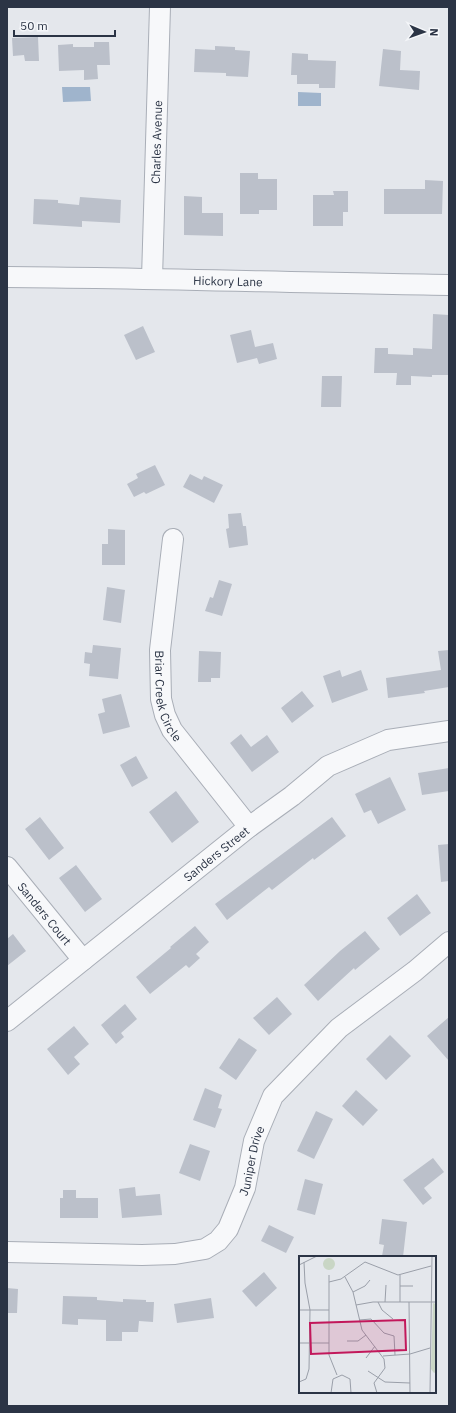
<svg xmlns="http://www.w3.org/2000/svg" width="456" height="1413" font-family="'IBM Plex Sans',sans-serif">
  <rect width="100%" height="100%" fill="#e4e7ec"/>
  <!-- water -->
  <path fill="#9fb4cc" d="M62,87H90L91,101L63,102Z
    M298,92L321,93V106H298Z"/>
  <!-- building -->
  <path fill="#bbc0ca" d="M38,37L39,61H25L24,55L13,56L12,38Z
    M94,42H109L110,65H97L98,79L84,80V70L59,71L58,45L73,44V47H94Z
    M215,46L235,47V50L250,51L248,77L226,76V73L194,72L195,49L215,50Z
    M383,49L401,51L400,70L420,71L419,90L379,86Z
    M292,53L308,54V60L336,61L335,88H319V84H297V75H291Z
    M240,173H258V179H277V210H259V214H240Z
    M425,180L443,181L442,214H384V189H425Z
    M333,191H348V212H343V226H313V195H334Z
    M184,196L202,197V213H223V236L184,235Z
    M80,197L121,200L120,223L82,221V227L33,224L34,199L58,200V203L79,205Z
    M433,314L449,315V375H432V377L411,376V385H396L397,373H374L375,348H388V354L413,355V348L432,349Z
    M143,326L155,352L136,360L124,335Z
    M251,330L255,347L273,343L277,359L259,364L257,358L237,363L230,335Z
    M322,376H342L341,407H321Z
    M155,465L165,485L146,494L144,492L134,497L127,484L138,478L136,474Z
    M190,474L202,480L204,476L223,485L214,503L183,487Z
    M241,513L243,526H246L248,545L229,548L226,529L229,528L228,514Z
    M108,529L125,530V565H102V544H108Z
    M219,580L232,584L222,616L205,611L210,597L213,598Z
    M107,587L125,590L121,623L103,620Z
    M93,645L121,648L118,679L89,676L90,664L84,663L85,652L92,653Z
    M449,650V687L424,691L425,693L388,698L386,678L441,670L438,651Z
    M199,651L221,652L220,678H211V682H198Z
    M340,670L342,677L361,670L368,690L332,703L323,676Z
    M302,691L314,706L292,723L281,708Z
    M121,694L130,727L103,734L98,714L105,712L102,699Z
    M241,734L251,747L267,735L279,752L252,772L230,743Z
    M136,756L148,778L132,787L120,765Z
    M449,768V791L422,795L418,773Z
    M390,777L406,810L378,824L371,810L364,813L355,794Z
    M176,791L199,822L172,843L149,812Z
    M40,817L64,848L49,860L25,829Z
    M332,817L346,836L314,860L313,858L272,890L269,887L227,920L215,904Z
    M449,844V881L441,882L438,845Z
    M76,865L102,899L85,912L59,878Z
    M417,894L431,913L400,936L387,918Z
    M195,926L209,942L196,954L200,958L189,968L186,965L150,994L136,977L171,948L170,947Z
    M365,931L380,949L355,970L354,968L318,1001L304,985L340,951Z
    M13,934L26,951L7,966V939Z
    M277,997L292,1014L269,1035L253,1018Z
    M125,1004L137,1019L121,1033L124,1037L116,1044L101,1025Z
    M449,1017V1061L427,1036Z
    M74,1026L89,1044L74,1057L80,1064L68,1075L47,1049Z
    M390,1035L411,1056L386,1080L366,1059Z
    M239,1038L257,1050L236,1080L219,1068Z
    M205,1088L222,1095L218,1108L222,1109L215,1128L193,1120Z
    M356,1090L378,1110L363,1126L342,1106Z
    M316,1111L333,1119L314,1159L297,1151Z
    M190,1144L210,1151L200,1181L179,1173Z
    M433,1158L444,1172L424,1188L432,1198L423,1205L403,1180Z
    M305,1179L323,1184L315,1215L297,1210Z
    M135,1187L136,1196L160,1194L162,1215L122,1218L119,1189Z
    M63,1190H76V1198H98V1218H60V1198H63Z
    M382,1219L407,1222L403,1257L382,1256L384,1245L379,1244Z
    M269,1225L294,1237L286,1253L261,1241Z
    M264,1272L277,1288L256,1307L242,1291Z
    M7,1288L18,1289L17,1313H7Z
    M63,1296L97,1297V1300L123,1302V1299L146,1300V1302H154L153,1322L139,1321L138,1332H122V1341H106V1320L78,1319V1325L62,1324Z
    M211,1298L214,1318L177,1323L174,1304Z"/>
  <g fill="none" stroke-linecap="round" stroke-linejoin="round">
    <!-- minor casing -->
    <g stroke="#a9aeb7" stroke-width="22">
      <g id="minor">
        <path id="s1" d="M7,277C154,278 302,283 449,285"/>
        <path id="s2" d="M152,278L160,7"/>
        <path id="s3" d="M173,539L160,650L161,699L165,715L172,730L249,827"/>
        <path id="s4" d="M7,867L83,960"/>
        <path id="s5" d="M7,1021L249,827L292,796L328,766L388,740L449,731"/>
        <path id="s6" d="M7,1252L142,1255L175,1254L205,1249L218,1241L228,1229L245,1188L254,1141L273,1096L339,1028L415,971L449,942"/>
      </g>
    </g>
    <!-- minor -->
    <use href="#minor" stroke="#f7f8fa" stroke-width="20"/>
  </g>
  <g text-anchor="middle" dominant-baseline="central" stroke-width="3" stroke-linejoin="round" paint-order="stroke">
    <!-- street labels -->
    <g font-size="12" fill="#2b3445" stroke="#f4f6f9">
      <text stroke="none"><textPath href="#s2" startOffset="136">Charles Avenue</textPath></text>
      <text stroke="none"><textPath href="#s1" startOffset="221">Hickory Lane</textPath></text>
      <text stroke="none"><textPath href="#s3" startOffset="159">Briar Creek Circle</textPath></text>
      <text stroke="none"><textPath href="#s5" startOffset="268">Sanders Street</textPath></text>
      <text stroke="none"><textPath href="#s4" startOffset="60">Sanders Court</textPath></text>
      <text stroke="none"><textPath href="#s6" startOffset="302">Juniper Drive</textPath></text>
    </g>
  </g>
  <!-- overview -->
  <g transform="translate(299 1256)">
    <rect width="137" height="137" fill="#e4e7ec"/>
    <path d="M24 8a6 6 0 1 1 12 0a6 6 0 1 1-12 0ZM134,47L137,48V116L135,117L132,113Z" fill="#c9d6c5"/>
    <path fill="none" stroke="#9a9fa9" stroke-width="1" d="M0,9L18,0M30,19V99L38,119M46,21L54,36L63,74L85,103L86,112L75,127L78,137M30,26L42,23L66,6L99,19L132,10M101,30H114M54,36L66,30L71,24M79,46L83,54L94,63M86,46L87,29M101,46V19M110,46L111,137M57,49L74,46H137M0,54H30M60,64L72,63L85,77L95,80L96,99M48,85H59L67,79M0,87H30M84,100L111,98L131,92M67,102L76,90M69,115L86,126L111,127M0,126L7,123L10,113L11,54L6,27L5,6M32,137L34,123L43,119L51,123L52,137M131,137L133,0"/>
    <path fill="#c2185b" fill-opacity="0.15" stroke="#c2185b" stroke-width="2" d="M106,64L107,94L12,98L11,67Z"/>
    <rect width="137" height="137" fill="none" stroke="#2b3445" stroke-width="2"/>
  </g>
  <!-- border -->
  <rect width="456" height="1413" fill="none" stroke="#2b3445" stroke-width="16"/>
  <!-- north arrow -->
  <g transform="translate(424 32) rotate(92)" stroke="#f4f6f9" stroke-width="3" paint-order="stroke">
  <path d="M0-3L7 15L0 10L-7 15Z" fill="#2b3445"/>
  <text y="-6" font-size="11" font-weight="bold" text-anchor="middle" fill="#2b3445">N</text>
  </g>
  <!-- scale -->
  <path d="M14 30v6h101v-6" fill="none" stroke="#2b3445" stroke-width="2"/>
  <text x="20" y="30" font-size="12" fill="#2b3445" stroke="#f4f6f9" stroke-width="3" paint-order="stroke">50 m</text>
</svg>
